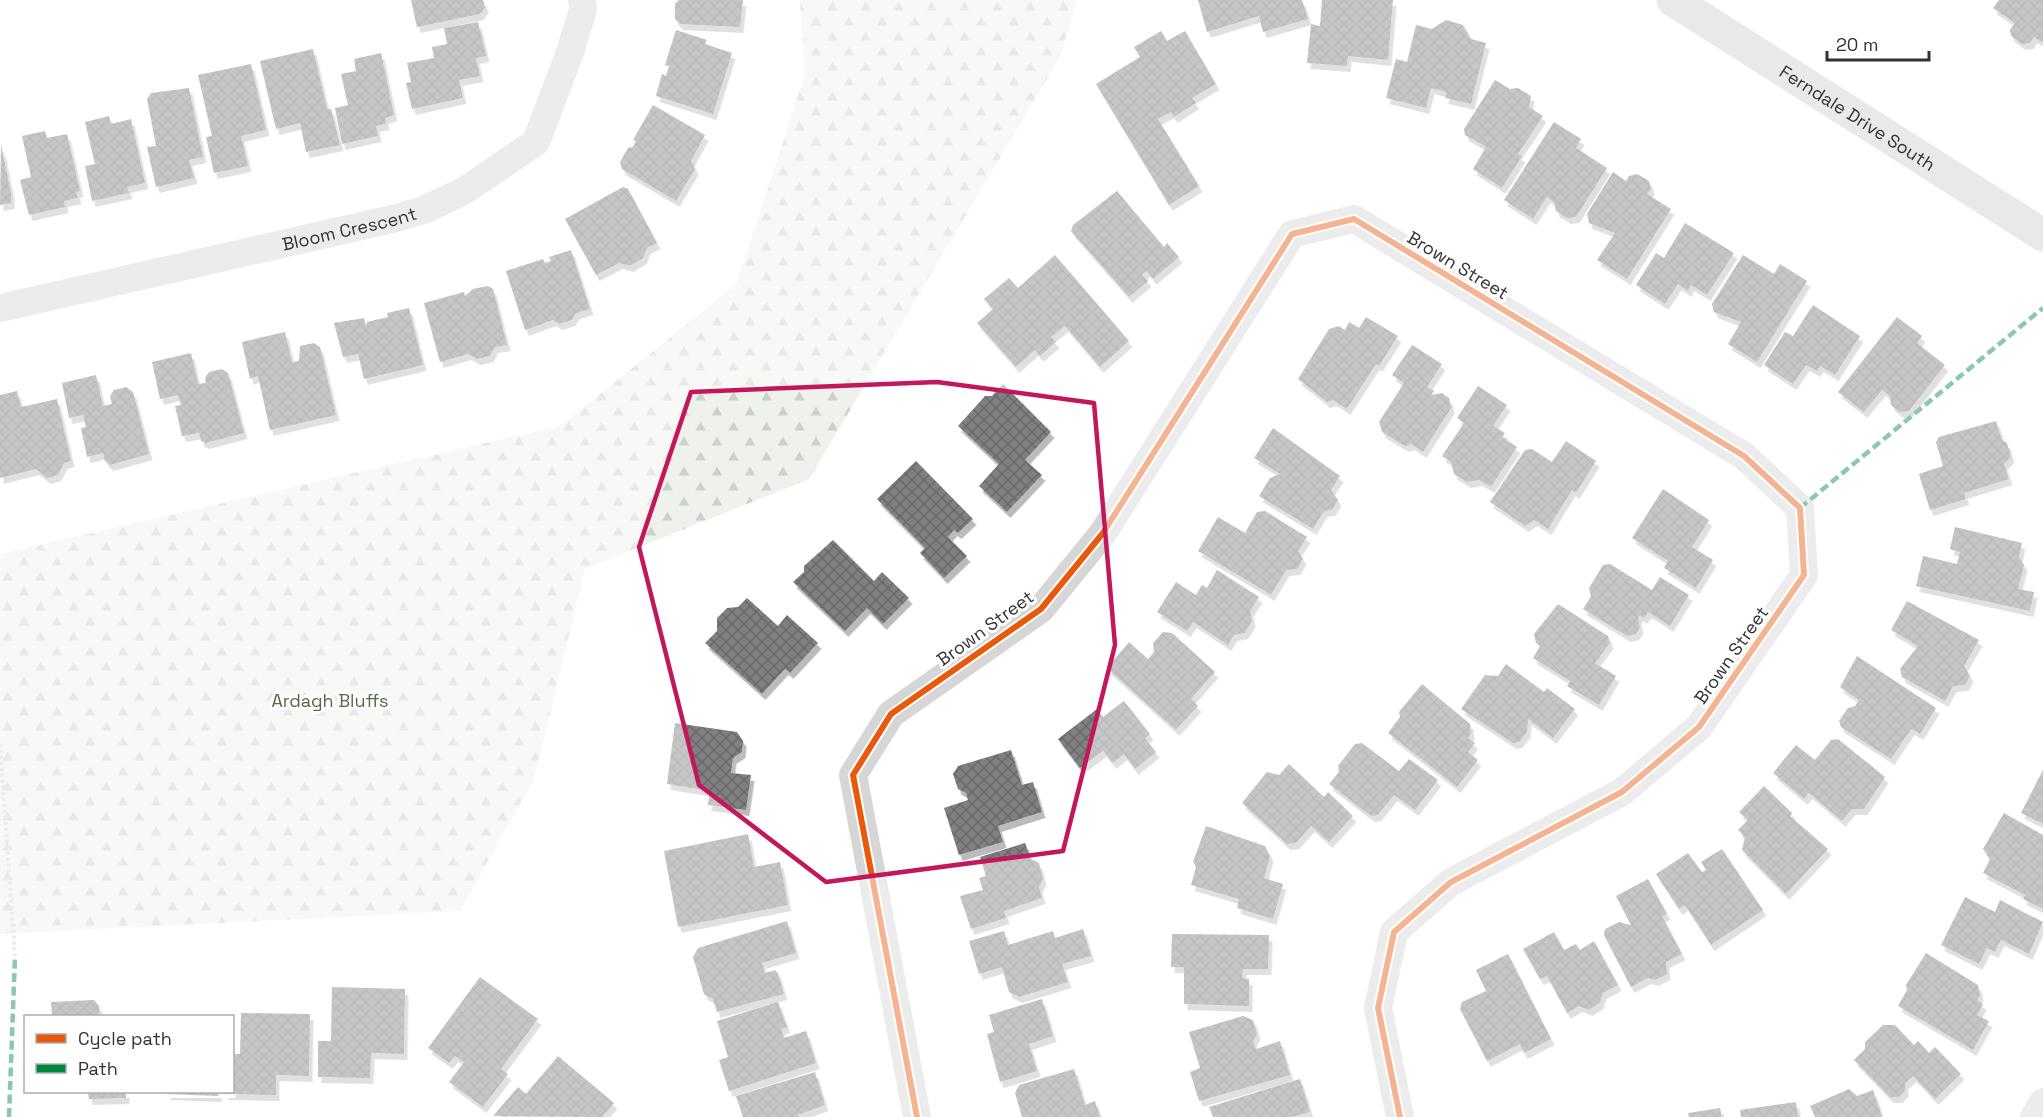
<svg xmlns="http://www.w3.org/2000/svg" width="2043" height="1117" font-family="'Space Grotesk',sans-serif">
  <defs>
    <pattern id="forest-firs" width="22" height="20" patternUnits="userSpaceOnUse" patternTransform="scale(1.5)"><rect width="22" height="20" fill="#eff2ec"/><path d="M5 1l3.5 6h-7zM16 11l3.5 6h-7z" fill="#cdd0cb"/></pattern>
    <pattern id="building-cross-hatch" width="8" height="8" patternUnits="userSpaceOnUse" patternTransform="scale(1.5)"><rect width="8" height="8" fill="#808080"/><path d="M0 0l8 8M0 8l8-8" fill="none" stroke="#696969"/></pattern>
    <filter id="shadow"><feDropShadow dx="3.5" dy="6" stdDeviation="0" flood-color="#0004"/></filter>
  </defs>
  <rect width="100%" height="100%" fill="#fff"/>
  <!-- forest -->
  <path fill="url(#forest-firs)" d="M800,0H1077L1060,57L809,479L585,569L534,779L460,911L0,934V554L560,426L737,284L805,74Z"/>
  <!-- building -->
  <path fill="url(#building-cross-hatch)" filter="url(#shadow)" d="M411,0H483L485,7L480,14L417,27Z
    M679,0H743L740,27L680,24L675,19V4Z
    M1198,0H1302L1308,19L1263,32L1259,16L1207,32Z
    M1322,0H1393L1388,60L1348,56L1347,66L1307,63L1311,24L1320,26Z
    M1999,0H2043V43L2034,37L2030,43L2022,44L2011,36L2010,30L2015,23L1993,8Z
    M1446,20L1463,25L1471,39L1486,43L1471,104L1445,98L1446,92L1431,88L1426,108L1386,98L1396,59L1407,62L1416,25L1432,29Z
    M478,22L486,56L476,58L480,76L459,80L463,98L412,109L406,83L411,82L407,63L434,58L432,47L447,44L444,28Z
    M676,30L707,40L705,44L732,53L713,114L656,96L662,74L666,76L669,66L665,65Z
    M1161,31L1167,41L1185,31L1216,84L1192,98L1196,103L1174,117L1171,112L1158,119L1199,186L1169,205L1096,84L1140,57L1134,47Z
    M313,49L327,109H331L340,145L306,152L300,123L276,129L260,61Z
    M381,53L394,115L385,118L386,124L376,126L378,136L342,144L335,108L348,105L341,74L356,71L354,59Z
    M251,64L266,130L241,136L248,166L214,173L206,137L212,136L198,75Z
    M1495,80L1510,89L1518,88L1531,96L1529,107L1543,116L1518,154L1522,156L1502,188L1473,169L1486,147L1465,135L1464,129Z
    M189,88L203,157L189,160L194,178L156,187L147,147L156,146L147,99L151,93Z
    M653,105L705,135L691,161L695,169L676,201L622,169L620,162L628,148L633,147L636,141L633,140Z
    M109,116L111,124L131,119L145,183L127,187L129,193L92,201L85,166L95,164L85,122Z
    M1554,122L1581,139L1576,148L1607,168L1576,217L1567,218L1556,211L1554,202L1547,197L1533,219L1504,200Z
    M45,131L47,138L67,134L80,191L76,192L78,198L64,201L65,207L29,215L20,180L31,177L22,136Z
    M1,144L11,193V203L0,205Z
    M1613,172L1626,181L1629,176L1637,174L1649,181L1651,189L1647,194L1671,209L1627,279L1597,260L1615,233L1589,223L1587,214Z
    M623,187L628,189L657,243L647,248L643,258L630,266L619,263L596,275L565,219Z
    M1117,191L1164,247L1167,243L1179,257L1153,279L1147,271L1142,274L1148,281L1129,297L1071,231L1073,225Z
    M1685,223L1734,253L1707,295L1691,285L1688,291L1678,284L1665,304L1636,285L1656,253L1664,258Z
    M571,250L590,309L576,313L572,320L559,324L553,320L525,330L506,271L543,259L545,263L551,261L549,257Z
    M1055,255L1129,341L1100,367L1065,326L1051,337L1056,342L1040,356L1035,350L1016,367L977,323L993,309L984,299L1009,278L1018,288Z
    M1743,255L1774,274L1780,264L1807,281L1757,362L1728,344L1741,322L1714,312L1712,304Z
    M488,286L493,289L507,345L495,347L490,356L477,359L468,354L440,362L424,303L464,292L465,296L473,289Z
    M1813,305L1860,336L1835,375L1820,366L1817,371L1806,365L1793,384L1764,365L1785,332L1793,336Z
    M409,308L423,365L364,379L358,354L343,357L334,323L364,318L366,326L367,322L388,317L387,313Z
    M1366,317L1398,336L1379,366L1376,364L1347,409L1333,400L1327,402L1298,379L1329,329L1339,326L1345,330L1349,322L1359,328Z
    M1897,317L1922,336L1917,343L1945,365L1909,411L1900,412L1891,405L1890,396L1882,390L1864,412L1838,392Z
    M285,332L292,362L299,361L300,346L314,343L320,347L336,415L270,430L258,376L250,379L242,342Z
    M1412,345L1442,364L1427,387L1434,391L1431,395L1442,393L1449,398L1451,408L1423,452L1411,444L1405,446L1382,432L1379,422L1404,383L1392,375Z
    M191,353L198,384L206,383L205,378L209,372L222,369L228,373L244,433L206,443L201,441L199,433L182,436L175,406L181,405L178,395L160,399L152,362Z
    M96,375L103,406L112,404L110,396L114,390L126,387L133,392L149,454L110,465L105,461L103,453L87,457L81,428L86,427L83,415L69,418L62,383Z
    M1003,384L1051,432L1025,460L1042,475L1007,512L979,486L999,464L958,426L985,396H992Z
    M1478,386L1507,405L1493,426L1505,433L1502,437L1517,447L1491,487L1479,480L1467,482L1454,474L1451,462L1442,456L1464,423L1457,418Z
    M17,391L21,407L57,399L71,461L64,463L58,475L47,478L36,469L0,478V395Z
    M1996,421L2002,440L2007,443L2011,457L2004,464L2009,479L1964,493L1966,499L1930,510L1919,474L1943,466L1936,442L1939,437Z
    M1273,428L1340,476L1331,490L1338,500L1332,510L1324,511L1313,529L1259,496L1270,478L1280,474L1254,458Z
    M1566,441L1596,461L1576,493L1572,490L1548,529L1534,520L1525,526L1490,502L1525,450L1532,449L1552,462Z
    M916,461L973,519L958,533L954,530L948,537L967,556L944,578L920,553L925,548L877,499Z
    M1663,489L1709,520L1692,547L1713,560L1696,588L1664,568L1668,561L1632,538Z
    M1265,511L1307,537L1298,551L1303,559L1297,569L1286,570L1271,595L1198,551L1218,517L1245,533L1257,512Z
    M1955,527L2022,543L2019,557L2024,565L2018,589L2034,592L2030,611L1916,586L1923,556L1957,564L1960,552L1950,549Z
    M833,540L874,581L882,572L909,598L883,624L867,608L845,631L793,582L804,572V566Z
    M1610,564L1652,590L1660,577L1689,595L1670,626L1648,612L1644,618L1640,615L1638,618L1640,627L1636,634L1627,636L1583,609L1591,596L1589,588L1603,565Z
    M1217,570L1259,597L1250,611L1252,621L1245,633L1234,635L1228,645L1193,622L1187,631L1157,612L1176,582L1196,595L1202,585L1207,588Z
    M747,598L778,626L787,615L818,643L790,673L785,669L762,694L705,643L717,631V618L727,608L738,607Z
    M1907,601L1979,640L1964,666L1970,676L1965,685L1953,686L1945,701L1902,677L1900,669L1918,646L1891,630Z
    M1558,604L1608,636L1610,643L1595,663L1616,676L1599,705L1567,686L1570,681L1533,658L1540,646L1536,643L1534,634Z
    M1163,632L1172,633L1215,672L1191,699L1198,706L1176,730L1107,668L1129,642L1148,659L1154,652L1153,643Z
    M1857,656L1936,708L1920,734L1911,729L1891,759L1841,727L1839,721L1848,708L1855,706L1859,700L1840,687Z
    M1506,664L1544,692L1547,688L1575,709L1553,738L1528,719L1527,732L1519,742L1513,743L1461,709L1485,675L1498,676Z
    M1422,684L1470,724L1471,734L1468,738L1475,743L1468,752L1478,760L1457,787L1388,733L1400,717L1399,712Z
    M1124,701L1150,734L1145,738L1156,752L1135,769L1124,754L1113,763L1103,751L1080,768L1058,739L1097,709L1103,717Z
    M675,723L737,732L743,741L742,752L733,758L731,773L751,775L746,810L708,805L710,791L667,784Z
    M1838,739L1885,777L1864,809H1852L1842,821L1809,793L1804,799L1773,773L1796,745L1815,760L1831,740Z
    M1362,743L1399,771L1409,759L1438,780L1415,810L1394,795L1378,815L1371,816L1329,784L1339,772L1338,766L1355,744Z
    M1011,750L1022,785L1033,782L1042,812L998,826L1003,842L959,855L944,808L968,800L966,793L958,789L953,774L958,766Z
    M1289,764L1324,797L1328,792L1353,816L1329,842L1311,826L1296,843L1287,844L1242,803L1267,772L1279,775Z
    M2043,770V824L2021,813Z
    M1764,786L1792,813L1790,816L1828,849L1786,894L1742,850L1745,837L1738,830L1748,820L1739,812Z
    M2004,813L2043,835V909L2023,899L2025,895L1983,873L1990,859L1983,849Z
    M1206,826L1265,846L1270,856L1264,878L1283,884L1273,919L1237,908L1239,899L1191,885L1196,867L1193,862Z
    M748,834L754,867L780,862L788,905L678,927L664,851Z
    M1025,843L1031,859L1039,863L1043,879L1039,887L1042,898L1004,911L1006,918L971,929L960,896L983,890L979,878L986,876L980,857Z
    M1722,849L1763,910L1711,945L1685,905L1679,909L1656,874L1688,853L1702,872L1706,870L1701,862Z
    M1648,879L1667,914L1662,916L1682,954L1666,962L1667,974L1655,980L1648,978L1631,987L1604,935L1605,929L1619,922L1631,925L1616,896Z
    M1965,897L1995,912L2000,900L2043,922L2029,954L2001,940L1995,952L1987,948L1979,964L1941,945Z
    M787,921L796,953L762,963L765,973L775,970L778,973L784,994L717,1012L713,999L704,994L693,957L698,948Z
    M1083,929L1091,956L1062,964L1068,982L1019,997L1009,992L1002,967L979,974L969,941L1004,931L1008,945L1053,931L1055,938Z
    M1554,932L1564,950L1576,944L1580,950L1594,941L1618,985L1603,993L1600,1003L1589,1010L1579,1006L1567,1013L1547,976L1540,979L1523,949Z
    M1172,934L1269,935L1268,969H1243L1242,978L1249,979V1006L1184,1004V967H1171Z
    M1926,953L1978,985L1980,995L1977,1000L1983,1004L1977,1015L1989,1021L1973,1050L1898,1006L1907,990L1906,985Z
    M1508,954L1551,1039L1524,1053L1520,1044L1487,1061L1460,1009L1462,1002L1486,991L1476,970Z
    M480,977L538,1019L501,1069L508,1074L483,1107L449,1082L464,1062L455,1056L449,1063L428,1048Z
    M332,987L405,989L404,1054L371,1053L370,1078L318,1077V1041H331Z
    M1042,999L1053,1036L1029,1044L1037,1071L1000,1082L987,1034L994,1032L989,1015Z
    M94,1000L99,1006V1016H52L51,1002Z
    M778,1002L787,1027L781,1029L784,1038L806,1031L816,1063L729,1091L719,1060L728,1057L717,1021Z
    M241,1013L310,1014L309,1076L276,1075V1095L225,1094V1092H232V1054H240Z
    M1243,1016L1253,1020L1257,1034L1253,1041L1256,1049L1280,1041L1290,1075L1199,1101L1190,1072L1200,1068L1189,1032Z
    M1883,1025H1895L1914,1045L1918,1041L1929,1053L1935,1047L1961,1074L1935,1099L1913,1076L1905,1083V1091L1899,1097H1890L1854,1060L1865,1049V1042Z
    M558,1056L614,1103L602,1117L493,1116L518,1087L526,1094Z
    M1074,1069L1085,1105L1095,1101L1100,1117H1022L1015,1093L1019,1085Z
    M815,1072L825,1105L798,1115L799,1117H743L736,1096Z
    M1300,1079L1310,1112L1292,1117H1213L1209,1107Z
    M1849,1089L1857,1096L1873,1090L1882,1117H1815L1810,1106Z
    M88,1092H126V1098L89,1099Z
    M167,1092H219L218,1096L167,1094Z
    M1796,1102L1798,1117H1741L1740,1110Z
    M1720,1108L1722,1117H1689L1688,1113Z"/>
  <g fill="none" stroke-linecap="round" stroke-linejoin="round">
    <!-- path -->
    <path stroke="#d3d3d3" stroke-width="4" stroke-dasharray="3 3" stroke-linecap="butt" d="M0,744L15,956"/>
    <!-- street -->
    <g stroke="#d6d6d6" stroke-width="28">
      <path id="s1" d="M0,308L397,218L426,209L464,191L536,142L569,55L583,10L582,0"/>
      <path d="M917,1117L853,775L891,714L1041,609L1103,533L1292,234L1354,219L1744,456L1800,508L1804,575L1699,727L1622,792L1451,882L1394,932L1378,1008L1400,1117"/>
      <path d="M2034,1117L2043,1102"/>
    </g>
    <!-- secondary -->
    <path stroke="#cfcfcf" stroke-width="33" id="s2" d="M1673,0L2043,235"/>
    <!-- quiet -->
    <path stroke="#00873e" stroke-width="4.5" stroke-dasharray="9 4.5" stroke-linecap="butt" d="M1800,508L2043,308
      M9,1117L15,956"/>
    <!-- cycleway casing -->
    <g stroke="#fff" stroke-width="10">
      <path id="cycleway" d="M917,1117L853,775L891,714L1041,609L1103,533L1292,234L1354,219L1744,456L1800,508L1804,575L1699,727L1622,792L1451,882L1394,932L1378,1008L1400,1117"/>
    </g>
    <!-- cycleway -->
    <use href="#cycleway" stroke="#e8590c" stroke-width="6"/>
  </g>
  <!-- marked area -->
  <path d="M0 0H2043V1117H0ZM937,382L1094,403L1115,645L1063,851L826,882L699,785L639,547L691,392Z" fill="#fff" fill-opacity=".55" fill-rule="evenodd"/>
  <path fill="none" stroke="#c2185b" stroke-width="4.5" stroke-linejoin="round" d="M937,382L1094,403L1115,645L1063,851L826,882L699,785L639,547L691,392Z"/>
  <g text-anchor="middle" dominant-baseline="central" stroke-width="6" stroke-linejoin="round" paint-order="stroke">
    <!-- street labels -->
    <g font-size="18" fill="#323232" stroke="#fff">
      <text stroke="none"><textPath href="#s2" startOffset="219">Ferndale Drive South</textPath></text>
      <text stroke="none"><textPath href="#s1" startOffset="358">Bloom Crescent</textPath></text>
      <text transform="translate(1458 265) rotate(31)">Brown Street</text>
      <text transform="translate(985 628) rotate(-36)">Brown Street</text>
      <text transform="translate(1731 655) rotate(-55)">Brown Street</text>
    </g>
    <!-- park labels -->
    <g font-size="18" fill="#546a44" stroke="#fff">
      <text x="330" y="700">Ardagh Bluffs</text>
    </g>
  </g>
  <!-- legend -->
  <rect x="24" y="1015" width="210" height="78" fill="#ffffff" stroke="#adadad" stroke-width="1.5"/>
  <rect x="36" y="1034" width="30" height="9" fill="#e8590c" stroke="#adadad" stroke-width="1.5"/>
  <text x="78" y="1045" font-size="18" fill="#323232">Cycle path</text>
  <rect x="36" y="1064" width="30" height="9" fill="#00873e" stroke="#adadad" stroke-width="1.5"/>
  <text x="78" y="1075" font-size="18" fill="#323232">Path</text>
  <!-- scale -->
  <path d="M1827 51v9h102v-9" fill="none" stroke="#323232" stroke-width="3"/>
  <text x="1836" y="51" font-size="18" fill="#323232" stroke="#ffffff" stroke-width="4.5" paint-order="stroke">20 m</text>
</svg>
